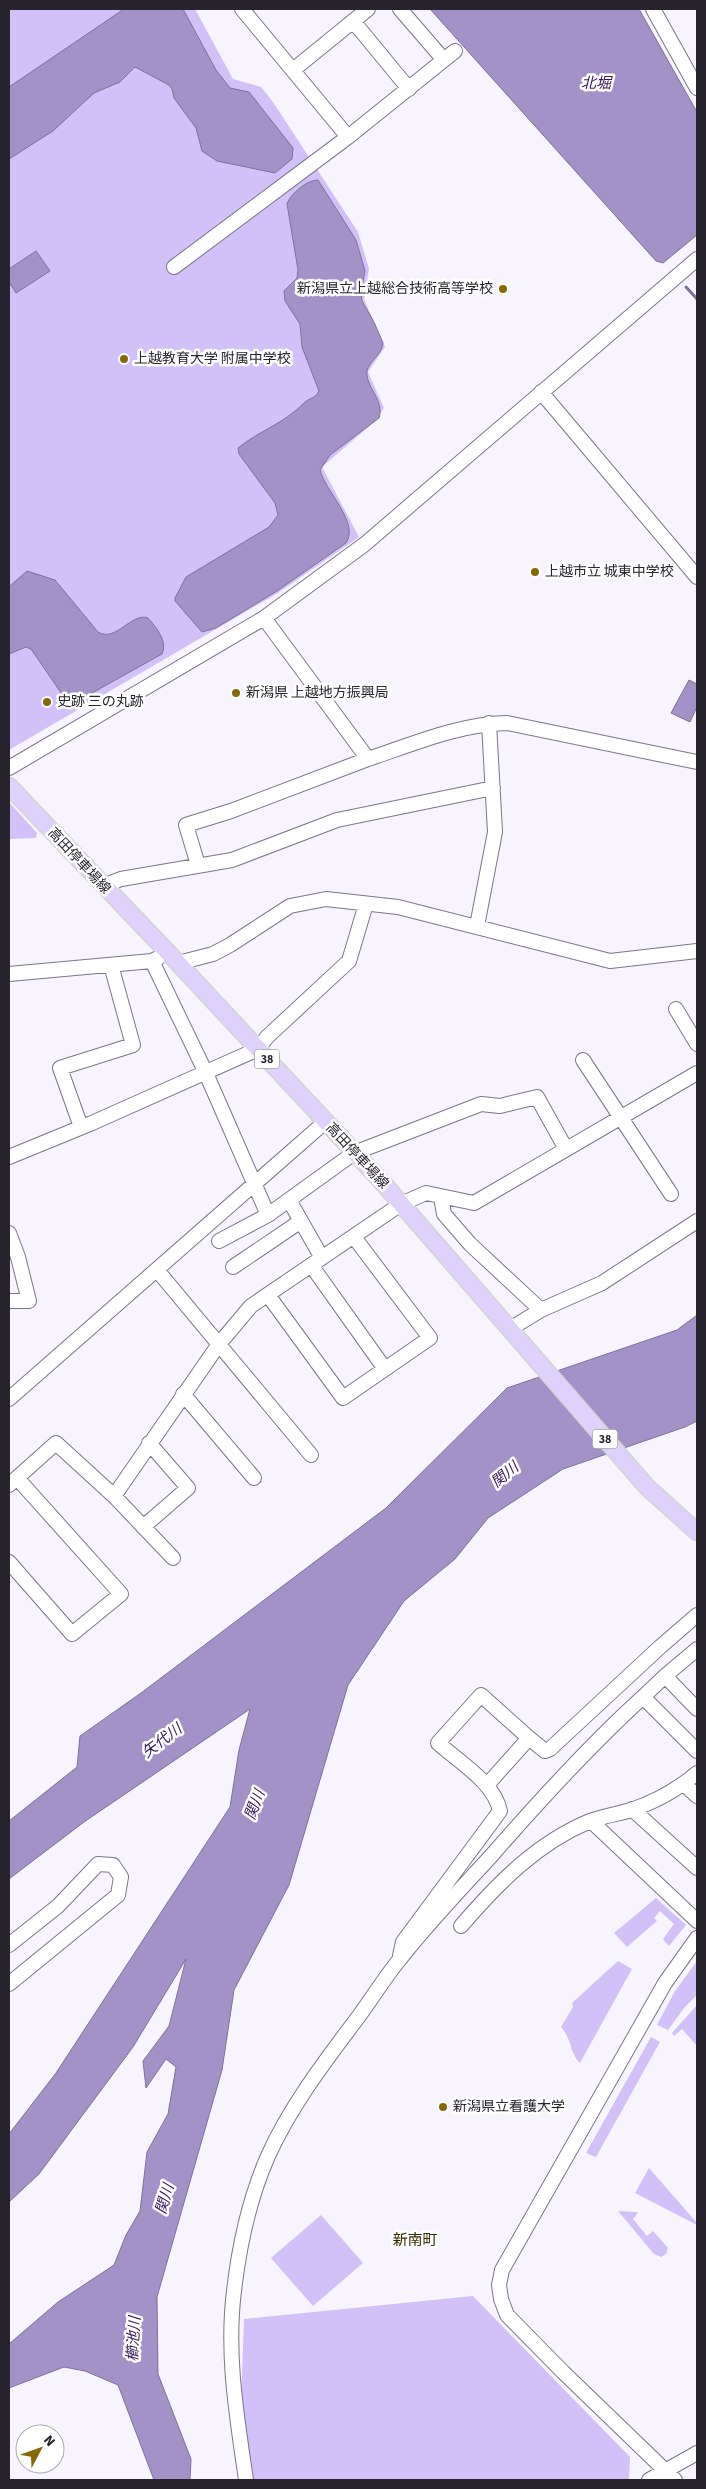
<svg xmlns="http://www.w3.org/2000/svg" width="706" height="2489" font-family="'Source Sans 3','Noto Sans JP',sans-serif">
  <rect width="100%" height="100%" fill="#f7f4fe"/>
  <!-- green -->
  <path fill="#d1c1f8" d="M9,9H195L233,79L261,87L273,102L358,232L369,269L364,299L385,347L368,372L384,408L373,423L322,467L359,537L278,593L9,750Z
    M9,802L37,833L36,838L9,839Z
    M656,1898L686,1925L669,1946L663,1939L674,1924L660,1911L654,1918L657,1921L627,1947L614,1933Z
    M618,1961L632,1969L580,2063C570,2054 572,2039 561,2027L573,2007L572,2003Z
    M697,1961V1995L684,2008L668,2030L657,2025L675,1991Z
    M697,2005V2046L682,2029L674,2036L672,2033Z
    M651,2037L660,2042L596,2157L586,2153Z
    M649,2168L697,2223V2225L635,2193Z
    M618,2211L637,2212L638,2213L633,2219L647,2236L653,2231L668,2248L666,2254L661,2257L654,2254Z
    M321,2215L363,2263L313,2306L271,2258Z
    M473,2296L630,2457L629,2480H251L241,2403L244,2319Z"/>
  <!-- water -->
  <path fill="#a392c8" stroke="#7e719a" d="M124,9H183L216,70L230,88L249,92L293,148L292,159L275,173L217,161L202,151L196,128L174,98L172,89L169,85L135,67L120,82L94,93L53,131L9,159V87Z
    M430,9H639L697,112V235L663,263L656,261Z
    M318,180L356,240L365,271L361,293L362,301L374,322L383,343C382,355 369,361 367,371C365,387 385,400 379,418L330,455L320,470C325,491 360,523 346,543L277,591L216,628L202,632L175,601V598L186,577L269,527L278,515L275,503L239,454L238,448C260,430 282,425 304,403C309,398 315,399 319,391L302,347L300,324L285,301L284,291L297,278L298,270L287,204C291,193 307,180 318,180Z
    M36,251L50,271L16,293L9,282V269Z
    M27,571L55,580L98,632C116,643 131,612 148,618C156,627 168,641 162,654L74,703H68L31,649L26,647L9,654V587Z
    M689,680L697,684V707L690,722L671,713Z
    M697,1315V1421L685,1427L563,1469L488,1518L455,1559L404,1601L348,1685L289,1885L234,1990L222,2070L157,2297L158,2374L191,2459L190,2480H154L118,2385L85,2371L64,2367L9,2388V2344L58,2302L114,2265L126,2235L140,2211L147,2152L168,2114L176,2067L166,2059L146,2088L143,2061L169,2026L186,1959L133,2047L39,2174L9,2202V2134L56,2073L230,1807L239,1750L250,1709L84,1822L9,1879V1821L77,1767L80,1736L141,1693L386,1508L507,1388L677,1330Z"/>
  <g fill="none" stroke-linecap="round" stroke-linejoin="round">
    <!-- stream -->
    <path stroke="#7e719a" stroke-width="3" d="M686,287L697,299"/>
    <!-- minor casing -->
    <g stroke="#7b758a" stroke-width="16">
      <path id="minor" d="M242,9L348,137
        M400,9L444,60
        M653,9L697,88
        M353,21L409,89
        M293,70L368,9
        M174,267L348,137L455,51
        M541,392L697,577
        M264,618L368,759C413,744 459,724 507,723L697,762
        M9,768L264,618L365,544L697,259
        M198,865L186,825L231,811L368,759
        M103,886L121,879L232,860L337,820L493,788
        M477,926L495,832L489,723
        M152,961L205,1071L268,1215
        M178,963L213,954L230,945L290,906L326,899L398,907L610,961L697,951
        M9,974L152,961L158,958
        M676,1009L697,1044
        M583,1060L671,1194
        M81,1127L60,1068L133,1045L111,965
        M9,1157L92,1123L258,1049L267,1037L349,961L366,904
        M441,1197L444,1214L470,1244L541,1310
        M289,1200L322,1258
        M9,1233L18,1257L29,1301H9
        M219,1241L268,1215L354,1153L481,1104L500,1106L537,1097L566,1149
        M311,1265L385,1369
        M233,1267L301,1221
        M157,1270L311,1455
        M268,1295L343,1398L430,1338L354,1237
        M510,1329L541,1310L602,1283L697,1221
        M183,1394L254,1478
        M9,1399L325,1122
        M9,1485L56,1443L114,1496L173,1558
        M114,1496L219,1344L251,1306L401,1204L426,1193L474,1203L697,1073
        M143,1527L188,1488L149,1443
        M9,1562L72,1634L121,1594L17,1478
        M697,1649L665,1676L697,1709
        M665,1676L643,1697L697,1751
        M529,1738L545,1751L550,1749L660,1647L697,1615
        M684,1784L697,1796
        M632,1809L697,1868
        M591,1821L697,1921
        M461,1926C498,1883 537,1843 590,1821C603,1816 618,1814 631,1810C655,1802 678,1789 697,1773
        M9,1945L58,1906L98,1864L113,1865L121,1877L118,1895L9,1984
        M400,1956L403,1942L500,1811C494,1782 459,1762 438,1743L481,1695L529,1738L487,1785
        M246,2480C237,2417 226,2355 234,2291C239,2247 250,2197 268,2156C291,2105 326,2060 359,2016C373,1997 385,1977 400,1959C428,1923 461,1889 492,1855C540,1800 589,1746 643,1697
        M649,2480L697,2453
        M675,2480L563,2372L507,2315L501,2299L499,2285L502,2270L665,1983L697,1938"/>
    </g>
    <!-- major casing -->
    <g stroke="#d4d3d5" stroke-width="19">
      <path id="major" d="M9,786L178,963L383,1183L647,1487L697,1532"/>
    </g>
    <!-- minor -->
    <use href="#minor" stroke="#fff" stroke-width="14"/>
    <!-- major -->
    <use href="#major" stroke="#ded1fb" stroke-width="16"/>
  </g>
  <!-- markers -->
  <g fill="#866804" stroke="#fff" stroke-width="2">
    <circle cx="503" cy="289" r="5"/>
    <circle cx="124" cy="359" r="5"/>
    <circle cx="535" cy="572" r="5"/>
    <circle cx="236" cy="693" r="5"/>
    <circle cx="47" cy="702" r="5"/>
    <circle cx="443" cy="2107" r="5"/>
  </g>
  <g text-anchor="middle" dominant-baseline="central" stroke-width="5" stroke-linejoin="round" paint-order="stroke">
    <!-- shield labels -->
    <g fill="#fff" stroke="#68666c" stroke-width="1">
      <rect x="254.5" y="1049.5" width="25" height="19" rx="4"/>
      <rect x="592.5" y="1429.5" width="25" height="19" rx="4"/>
    </g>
    <g font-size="12" font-weight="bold" fill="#27242d">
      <text x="267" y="1059">38</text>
      <text x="605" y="1439">38</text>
    </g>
    <!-- poi labels -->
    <g font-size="14" fill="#27242d" stroke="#fff" text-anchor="start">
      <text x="493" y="289" text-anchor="end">新潟県立上越総合技術高等学校</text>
      <text x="134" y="359">上越教育大学 附属中学校</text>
      <text x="545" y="572">上越市立 城東中学校</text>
      <text x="246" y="693">新潟県 上越地方振興局</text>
      <text x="57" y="702">史跡 三の丸跡</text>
      <text x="453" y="2107">新潟県立看護大学</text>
    </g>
    <!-- street labels -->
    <g font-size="14" fill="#27242d" stroke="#fff">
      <text transform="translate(79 861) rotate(47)">高田停車場線</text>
      <text transform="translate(357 1156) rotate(47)">高田停車場線</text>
    </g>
    <!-- water labels -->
    <g font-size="15" font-style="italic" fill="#341859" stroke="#fff">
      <text x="596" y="83">北堀</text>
      <text transform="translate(505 1475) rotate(-39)">関川</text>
      <text transform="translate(162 1741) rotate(-37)">矢代川</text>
      <text transform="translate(255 1805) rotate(-69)">関川</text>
      <text transform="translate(165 2199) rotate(-73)">関川</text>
      <text transform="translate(134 2339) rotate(-87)">櫛池川</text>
    </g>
    <!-- neighbourhood labels -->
    <g font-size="15" fill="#362800" stroke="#fff">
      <text x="415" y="2240">新南町</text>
    </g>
  </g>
  <!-- border -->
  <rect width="706" height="2489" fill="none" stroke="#27242d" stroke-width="20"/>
  <!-- north arrow -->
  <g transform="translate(40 2449) rotate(49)"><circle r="24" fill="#ffffff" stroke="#a9a7ab"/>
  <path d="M0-4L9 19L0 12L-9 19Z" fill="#866804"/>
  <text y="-8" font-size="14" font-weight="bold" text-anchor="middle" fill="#27242d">N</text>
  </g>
</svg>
